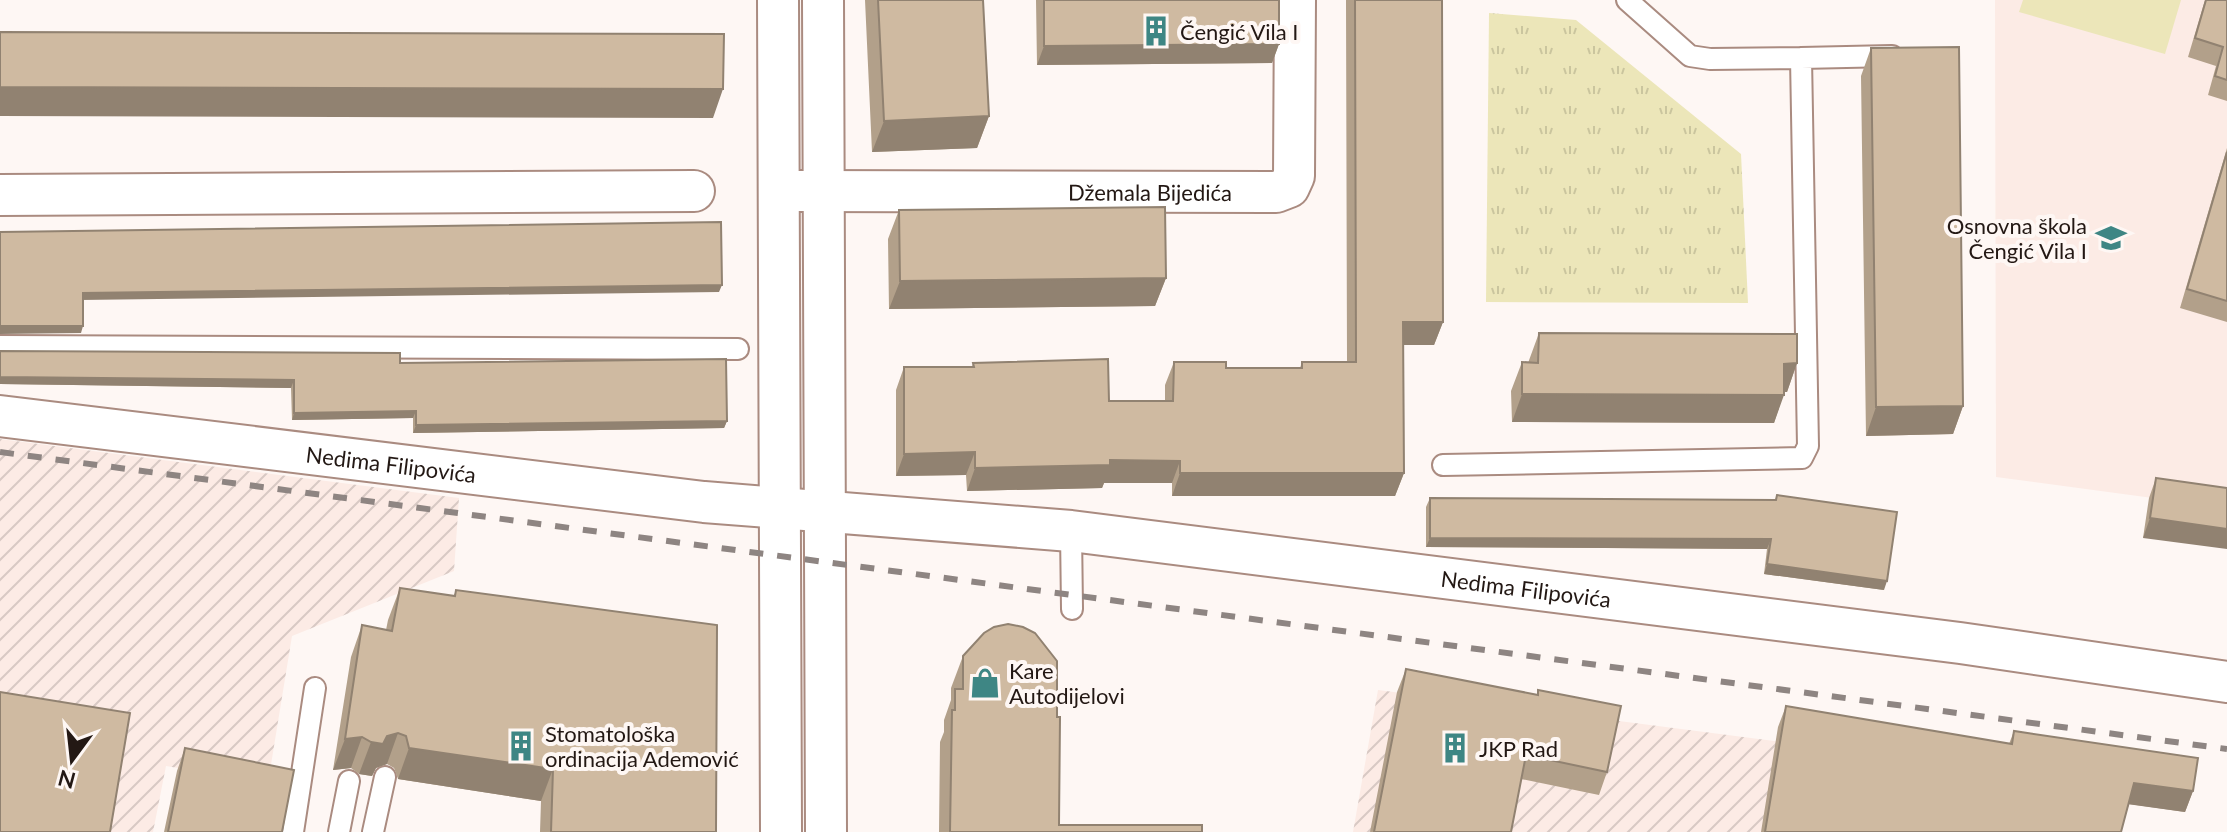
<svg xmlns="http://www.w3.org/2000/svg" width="2227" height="832" font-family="Lato,sans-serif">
  <defs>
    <pattern id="industrial-furrows" width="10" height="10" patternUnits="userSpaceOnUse" patternTransform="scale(2)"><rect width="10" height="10" fill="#fcebe5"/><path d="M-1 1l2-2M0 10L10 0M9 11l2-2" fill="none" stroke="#d8c9c4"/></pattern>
    <pattern id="grass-tufts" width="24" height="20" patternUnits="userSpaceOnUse" patternTransform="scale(2)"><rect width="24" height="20" fill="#ece6b9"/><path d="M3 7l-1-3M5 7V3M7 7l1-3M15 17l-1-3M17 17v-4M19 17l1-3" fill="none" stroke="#cac59e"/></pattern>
  </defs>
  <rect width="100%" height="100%" fill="#fef7f4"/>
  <!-- built -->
  <path fill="#fcebe5" d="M1995,0H2227V508L1996,477Z"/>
  <!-- industrial -->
  <path fill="url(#industrial-furrows)" d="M0,439L459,498L454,571L292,636L268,783L166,766L153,832H0Z
    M1378,690L1976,767L1961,832H1353Z"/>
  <!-- grass -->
  <path fill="url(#grass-tufts)" d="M1489,13L1576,20L1741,154L1748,303L1486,302Z"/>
  <!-- pitch -->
  <path fill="#ece6b9" d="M2023,0H2181L2165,54L2019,12Z"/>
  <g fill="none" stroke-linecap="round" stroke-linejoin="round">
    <!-- lane casing -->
    <g stroke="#aa8b80" stroke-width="24">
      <path id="lane" d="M1801,58L1892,56
        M0,346L738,349
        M1443,465L1802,458L1808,446L1801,58L1710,59L1690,56L1627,0
        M1071,531L1072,609
        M293,832L315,688
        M339,832L349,781
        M373,832L385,777"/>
    </g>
    <!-- street casing -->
    <g stroke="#aa8b80" stroke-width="44">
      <g id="street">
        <path d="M778,0L781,832"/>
        <path d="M823,0L826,832"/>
        <path id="s1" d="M798,191L1276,192L1289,187L1294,176L1295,0"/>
        <path d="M0,195L694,191"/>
        <path id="s2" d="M0,416L704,502L1071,531L1960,643L2227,682"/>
      </g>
    </g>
    <!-- lane -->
    <use href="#lane" stroke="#fff" stroke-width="20"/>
    <!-- street -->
    <use href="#street" stroke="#fff" stroke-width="40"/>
    <!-- rail -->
    <path stroke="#8e8582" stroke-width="6" stroke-dasharray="14 14" stroke-linecap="butt" d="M0,452L2227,749"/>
  </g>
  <!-- wall -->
  <path fill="#b2a08a" d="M865,0H983L989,116L977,148L872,152Z
    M1036,0H1279V44L1272,63L1037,65Z
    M1346,0H1442L1443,322L1434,345H1403L1404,473L1395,496H1172V483H1104L1102,488L967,491L966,475L896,476V390L904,367H972L973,363L1109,401H1165V385L1174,362L1226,368H1300L1302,362H1347Z
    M2205,0H2227V101L2208,95L2216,66L2188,57Z
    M1871,48L1963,406L1953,434L1866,436L1861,76Z
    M2227,148V322L2180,308Z
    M899,210L1166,278L1155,306L889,309L888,239Z
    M1539,333L1797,363L1787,392H1784L1774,423L1512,422L1511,391L1522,362L1528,363Z
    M0,351L400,363L727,421L724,428L413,433V418L292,420L291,388L0,384Z
    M2156,478L2227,488L2143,538L2149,498Z
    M1777,495L1884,590L1764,574L1767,549L1426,547V507L1430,498L1775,500Z
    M400,588L454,596L456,590L716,832H540L541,801L398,779L394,768L387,764L376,768L372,776L359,774L351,768L333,770L351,657L362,625L386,630L388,620Z
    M963,656L1057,717L1059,825L1202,832H939L940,742L944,732V720L951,700V688Z
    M1406,669L1537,695L1538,690L1607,772L1599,795L1521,779L1511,832H1370L1397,692Z
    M1786,706L2009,744L2014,731L2193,791L2185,812L2129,804L2121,832H1761L1778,727Z
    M185,748L282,832H164L177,771Z"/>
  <!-- shaded-wall -->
  <path fill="#918271" d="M1279,44L1272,63L1037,65L1044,46Z
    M0,87L723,89L713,118L0,116Z
    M989,116L977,148L872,152L884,121Z
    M1166,278L1155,306L889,309L900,281Z
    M722,285L719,292L80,300L83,293Z
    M1403,322H1443L1434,345H1395Z
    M83,326L81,333L0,334V327Z
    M1797,363L1787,392H1774L1784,364Z
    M0,377L294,380L291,388L0,384Z
    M1522,394L1784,395L1774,423L1512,422Z
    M1963,406L1953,434L1866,436L1876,407Z
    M416,411L413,418L292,420L294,413Z
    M727,421L724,428L413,433L416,425Z
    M975,452L966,475L896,476L904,454Z
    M1110,460L1180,461L1172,483H1104L1102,488L967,491L975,468Z
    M1180,473H1404L1395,496H1172Z
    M2150,518L2227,529V549L2143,538Z
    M1430,538L1771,539L1767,549L1426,547Z
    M1767,564L1887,581L1884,590L1764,574Z
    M398,733L387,764L376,768L372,776L359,774L371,742Z
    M362,737L351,768L333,770L345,739Z
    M409,748L553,769L541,801L398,779Z
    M2134,783L2193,791L2185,812L2127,804Z"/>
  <!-- building -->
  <path fill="#cfbaa1" stroke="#918271" stroke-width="2" d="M878,0H983L989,116L884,121Z
    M1044,0H1279V44L1044,46Z
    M1355,0H1442L1443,322H1403L1404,473H1180V461L1110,460V465L975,468V452L904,454V367H974L973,363L1108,359L1109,401H1173L1174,362H1226V368H1302V362H1356Z
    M2206,0H2227V80L2215,76L2223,47L2195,38Z
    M0,32L724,34L723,89L0,87Z
    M1959,47L1963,406L1876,407L1871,48Z
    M2227,152V301L2187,289Z
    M1165,207L1166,278L900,281L899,210Z
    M721,222L722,285L83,293V326H0V232Z
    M1539,333L1797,334V363L1784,364V395L1522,394V362L1538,363Z
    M0,351L400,353V363L726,359L727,421L416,425V411L294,413V380L0,377Z
    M2156,478L2227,488V529L2150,518Z
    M1777,495L1897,512L1887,581L1767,564L1771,539L1430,538V498L1776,500Z
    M400,588L455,596L456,590L717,625L716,832H551L553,769L409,748L406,736L398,733L387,736L383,744L371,742L362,737L345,739L362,625L392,631Z
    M1008,624L1023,627L1035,633L1057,661V717H1060L1059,825H1202V832H950L952,710H955V689H963V656L984,633L994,627Z
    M1406,669L1538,695V690L1621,706L1607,772L1526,755L1511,832H1374Z
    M0,692L130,713L110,832H0Z
    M1786,706L2012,744L2014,731L2198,758L2193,791L2134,783L2121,832H1765Z
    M185,748L294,770L282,832H168Z"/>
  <!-- icons -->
  <defs>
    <g id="building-bare" transform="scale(2.4)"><path d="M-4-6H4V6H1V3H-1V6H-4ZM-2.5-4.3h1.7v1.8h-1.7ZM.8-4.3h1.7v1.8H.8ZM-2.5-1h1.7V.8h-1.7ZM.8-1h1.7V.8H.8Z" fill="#3e8684" stroke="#fef7f4" stroke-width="2.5" paint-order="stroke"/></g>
    <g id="school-bare" transform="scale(2.4)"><path d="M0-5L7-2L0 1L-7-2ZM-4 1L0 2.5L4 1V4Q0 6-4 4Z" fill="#3e8684" stroke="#fef7f4" stroke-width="2.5" paint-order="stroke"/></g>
    <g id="shop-bare" transform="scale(2.4)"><path d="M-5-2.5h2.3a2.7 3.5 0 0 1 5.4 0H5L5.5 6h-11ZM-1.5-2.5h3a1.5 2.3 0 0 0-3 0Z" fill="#3e8684" stroke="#fef7f4" stroke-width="2.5" paint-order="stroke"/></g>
  </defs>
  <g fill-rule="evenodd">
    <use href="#building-bare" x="1156" y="31"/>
    <use href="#school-bare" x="2111" y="238"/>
    <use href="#shop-bare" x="985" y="683"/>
    <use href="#building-bare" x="521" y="746"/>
    <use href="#building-bare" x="1455" y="748"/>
  </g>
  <g text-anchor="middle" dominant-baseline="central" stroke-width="8" stroke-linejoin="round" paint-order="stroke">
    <!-- poi labels -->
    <g font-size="22" fill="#231814" stroke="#fef7f4" text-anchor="start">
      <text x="1180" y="31">Čengić Vila I</text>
      <text x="2087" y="225" text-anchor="end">Osnovna škola<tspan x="2087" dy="25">Čengić Vila I</tspan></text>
      <text x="1009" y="670">Kare<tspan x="1009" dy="25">Autodijelovi</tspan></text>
      <text x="545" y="733">Stomatološka<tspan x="545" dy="25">ordinacija Ademović</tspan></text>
      <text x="1479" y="748">JKP Rad</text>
    </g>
    <!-- street labels -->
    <g font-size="22" fill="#231814" stroke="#fef7f4">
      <text stroke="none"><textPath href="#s1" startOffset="352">Džemala Bijedića</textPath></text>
      <text stroke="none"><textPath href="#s2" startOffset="394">Nedima Filipovića</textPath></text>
      <text stroke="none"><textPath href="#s2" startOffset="1536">Nedima Filipovića</textPath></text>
    </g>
  </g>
  <!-- north arrow -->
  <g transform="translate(72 760) rotate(195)" stroke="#fef7f4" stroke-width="6" paint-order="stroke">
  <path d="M0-6L14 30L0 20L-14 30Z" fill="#231814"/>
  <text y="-12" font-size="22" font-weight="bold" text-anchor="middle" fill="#231814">N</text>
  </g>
</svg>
